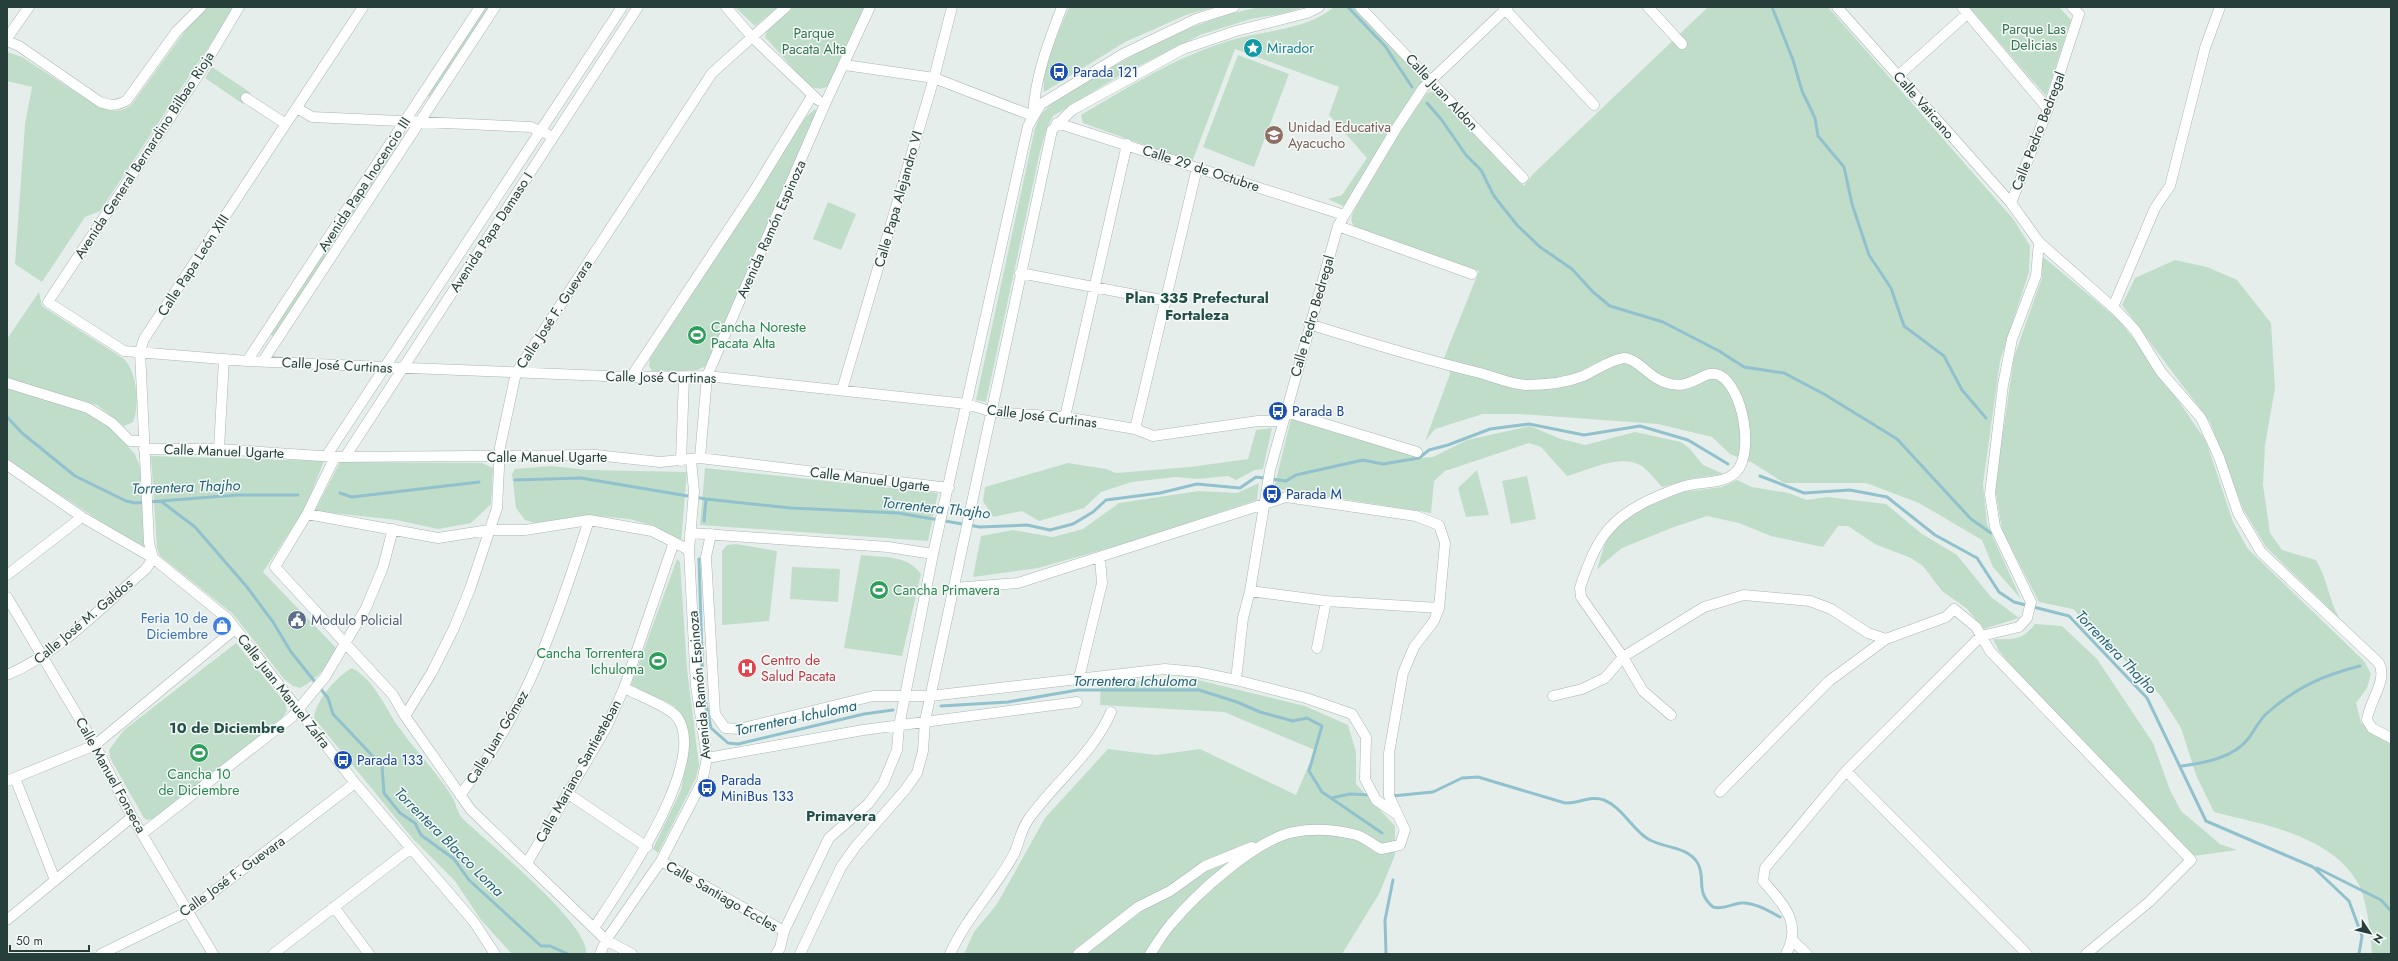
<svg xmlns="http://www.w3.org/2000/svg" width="2398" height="961" font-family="Jost,sans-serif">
  <rect width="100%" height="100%" fill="#e6eeeb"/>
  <!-- green -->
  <path fill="#c0ddca" d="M205,7H235L100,211L85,217L42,282L15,264L25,124L32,87L7,81V52L22,57L97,106C110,111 121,114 132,104L190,24Z
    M485,7H490L430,97L427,95Z
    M735,7H778L755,26Z
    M793,7H867L832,83C824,90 819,90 809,86L765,37L768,29Z
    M1069,7H1214L1186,15L1125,42L1044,92C1041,68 1060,30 1069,7Z
    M1260,7H1304L1286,13L1251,19L1200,35L1119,76L1053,116L1046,130L1039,156L986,402L976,400L1035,128L1041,114L1052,103C1117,64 1184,21 1260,7Z
    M1334,7H1354L1419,75L1422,82L1394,123L1349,202L1343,206L1328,199L1342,195L1367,158L1329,115L1339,87L1235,49L1192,162L1083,123L1081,115C1128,87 1176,57 1228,41C1263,30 1305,31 1334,7Z
    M1708,7H1828L2014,220L2030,246L2029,272L2000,361L1983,484L1987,524L2021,599L1993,567L1982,540L1919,503L1866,483H1784L1753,463L1730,454L1712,437L1658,424L1520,414H1483L1435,429L1425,441L1450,374L1444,358L1479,271L1356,228C1348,220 1352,215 1356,207L1400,132L1427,93L1434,91L1524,186L1532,175Z
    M1969,7H2059L2071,20L2046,96Z
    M1238,55L1289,74L1254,167L1203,147Z
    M212,67L251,93L243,104L205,78Z
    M815,109L817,112L706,366L697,370L653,373L649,366L650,358L806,117Z
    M394,146L398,148L274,337L270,334Z
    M828,202L856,214L841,250L813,239Z
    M2042,256L2119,320L2151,361L2206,441L2233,522L2248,549L2364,661L2371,674L2367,688L2356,703L2361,723L2391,744V954H2372C2371,936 2367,901 2359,885C2332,835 2264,825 2214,812L2196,775L2181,728L2160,695L2073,609L2039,602L2002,530L1995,488L2014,357L2042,278Z
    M2175,260L2207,267L2237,280L2271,323L2275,388L2265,445L2263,485L2270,533L2282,550L2316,560C2327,578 2329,600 2339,618L2266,547L2243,509L2210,422L2122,305L2135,278Z
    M39,292L42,306L124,359C137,372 140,406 133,422L124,426L97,405L7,378V339Z
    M7,387L91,412L111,429L135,454L142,473L144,550L59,494L51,492L7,461Z
    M1291,419L1419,458L1433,457L1467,440L1530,426L1561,439L1585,445L1635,432L1681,442L1690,449L1703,465L1724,474L1690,479L1662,487C1656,481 1648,469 1640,465C1617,454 1590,470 1567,476L1541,447L1529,443L1445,471L1434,481L1431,513L1280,489L1275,484Z
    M1272,428L1263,469L1255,470L1236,480L1228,476L1197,479L1175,477L1132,482L1101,492L1084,508L1039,521L1022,511L993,517L983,501L985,487L1068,463L1106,469L1116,473L1190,467L1248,459L1256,430Z
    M151,456L324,461L305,509L263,572L338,650C328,665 317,680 300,688L293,686L284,679L233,614L160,556L157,548Z
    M340,462L482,463L493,468L491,504L471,523L438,529L397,520L315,511Z
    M551,466L588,470L687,472L681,543L655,526L629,519L586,515L535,523L525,520L516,508L512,474L515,469Z
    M705,468L938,493L928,541L700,525Z
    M1477,470L1489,515L1466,517L1458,488Z
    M1527,476L1536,519L1511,524L1502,481Z
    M1737,480L1752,487L1788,493L1807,500L1827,497L1886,504L1922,534L1957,555L1991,597L2019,618L1984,629L1966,608L1942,591L1923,566L1911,558L1875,544L1848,526H1838L1823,547L1771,536L1739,523L1707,516L1674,527L1622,548L1597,569L1607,537L1630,514L1683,492L1722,487Z
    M1259,483L1257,500L1127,543L1038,568L973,577L981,536L1013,530L1053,537L1083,529L1119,503L1199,491L1237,493Z
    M736,544L777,551L769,621L722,625V551L727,545Z
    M861,555C885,558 905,554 921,574L902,656L844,648Z
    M677,559L680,562L687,669L699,765L696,778L658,853L653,849L681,790L687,756L683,721L674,706L631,685Z
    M792,567L840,569L838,602L790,599Z
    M2035,624L2062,626L2097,659L2153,743L2170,790L2181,811L2220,844L2237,850L2194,856L2030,687L1999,651L1993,639C2013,640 2022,640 2035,624Z
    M236,643L285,703L287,710L283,717L156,818L147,820L144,818L110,758L109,750L124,730Z
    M352,668C374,680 384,705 397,725C414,749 435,770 451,795C456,802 457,813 463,819C486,841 591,925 586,954H512L481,920L455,881L413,839L314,718C316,700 336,677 352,668Z
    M1198,680L1305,706L1348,725L1356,752V784L1395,826V855L1379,894L1342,954H964L974,932L997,904L1045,818L1108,749L1156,755L1200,749L1296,795L1315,750L1224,712L1100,705L1101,682Z"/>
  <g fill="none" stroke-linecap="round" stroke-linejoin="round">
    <!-- stream -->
    <path stroke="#92c1ce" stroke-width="3" d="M1348,7L1385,46L1412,87
      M1772,7L1793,60L1802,91L1815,118L1818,136L1844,167L1852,204L1869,255L1891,288L1904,326L1944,356L1962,390L1986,418
      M1427,103L1441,119L1466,155L1481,170L1494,196L1517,225L1540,247L1572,269L1593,292L1610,306L1663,322L1719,351L1744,367L1784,373L1824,394L1897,439L1971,519L1991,533
      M7,417L22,433L75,476L126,501L135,503L237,495H298
      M1760,476L1804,493L1850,490L1887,497L1935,535L1977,558L1999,592L2014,602L2069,616L2147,698L2206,821L2313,867L2349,901L2362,936L2359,954
      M515,480L581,478L706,499L791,508L898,513L980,527L1027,525L1050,530L1073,524L1093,512L1106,500L1160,493L1197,484L1240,488L1256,477L1286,481L1296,475L1363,460L1383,464L1419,458L1429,450L1448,445L1490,429L1529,424L1584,435L1640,426L1688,440L1728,464
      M340,493L352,497L479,482
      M162,502L195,527L247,587L273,622L291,652L328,698L333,714L382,766L384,793L400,813L415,823L421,835L454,859L469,880L541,946H550L568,954
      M704,521L706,499
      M699,559L703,689L711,728L728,743L738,744L864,714L893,710
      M941,706L1008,702L1078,690H1199L1237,702L1260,712L1293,721L1307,718L1322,726L1309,771L1322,792L1382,833
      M2182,766C2204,763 2233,758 2248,739C2254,731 2259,721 2266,714C2295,688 2323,675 2360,666
      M1392,796L1433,792L1462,778L1478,777L1565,803C1578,804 1591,795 1604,800C1622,807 1632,829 1648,839C1663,848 1686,846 1697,862C1707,877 1694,891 1713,907C1724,910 1731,904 1741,903C1754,902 1769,911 1780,917
      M1331,798L1350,794L1371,795
      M2317,868L2381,900L2391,911
      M1386,954L1385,920L1393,880"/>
    <!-- minor casing -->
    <g stroke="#a9b6b2" stroke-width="11">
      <path id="minor" d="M239,7L201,71L48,302L124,351L247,361L384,367L631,377L707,376L967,404L992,412L1065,417L1135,429L1153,436L1258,421H1283
        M726,7L752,37L818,100
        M1360,7L1523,178
        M1503,7L1594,105
        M1648,7L1682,44
        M1837,7L2011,203L2039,242L2116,310L2135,330L2161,372L2201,418L2219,457L2238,513L2261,552L2379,663C2388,681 2369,701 2367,720L2372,728L2391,738
        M1962,7L2048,109
        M7,38L29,7
        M7,41L19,46L100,102C110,106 117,106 127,100L176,32L201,7
        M845,65L934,78L1033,116
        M1899,75L1967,14
        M246,98L286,124
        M297,108L312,117L531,127L547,134
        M1033,116C1035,77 1048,43 1062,7
        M1057,123L1344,215
        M2011,203L2048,109L2079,14L2072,7
        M1338,226L1472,274
        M1020,273L1167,301
        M2113,307L2155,208L2170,186L2205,48L2220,7
        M1309,324C1366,342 1422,359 1480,373C1495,377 1512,385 1527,385C1546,385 1565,383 1583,376C1595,371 1611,359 1624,358C1635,358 1647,373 1656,378C1689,398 1702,367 1719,375C1743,387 1754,451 1737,471C1728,482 1708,482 1695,484C1682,485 1668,492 1656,497C1609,517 1595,541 1580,588L1581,597L1623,657L1643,691L1671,715
        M247,361L480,7
        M263,361L495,7
        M631,377L754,191L812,96
        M7,383L88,408L112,423L130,441H144
        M842,390L934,78L952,7
        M1286,412L1417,452
        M1065,417L1127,144
        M1135,429L1197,168
        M144,449H219L335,457L596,455L660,462L700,458L949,488
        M219,449L224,359
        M327,455L622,7
        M335,457L307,514L275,567L393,695L405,716L471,810L606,940L632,954
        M345,457L638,7
        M700,458L707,376L825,104L870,7
        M681,461L684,377
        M7,465L82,517L153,558L228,619L355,783L474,922L495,954
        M307,514L438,538L489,530H525L589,520L652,531L689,550
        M690,533L888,547L933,554
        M711,534L706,557L715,714L725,728L739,729L873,696H930L1165,669L1197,672L1236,680L1306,698L1352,714L1366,737L1365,779L1376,800L1398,815
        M153,558L149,543L140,351L144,339L363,7
        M7,575L82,517
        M954,588L1018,583L1286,497L1416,516L1439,525L1445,543L1439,608L1434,621L1414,647L1403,673L1389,753V796L1405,830L1400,845L1381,849C1374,845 1365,838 1357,835C1337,830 1313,828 1294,832C1256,839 1195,895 1171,924C1163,933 1157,944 1150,954
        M1250,591L1326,601L1439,608
        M7,597L95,745L132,817L213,954
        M1317,648L1326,601
        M7,675C61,652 102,606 146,569L153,558
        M1079,678L1102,583L1100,558
        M1236,680L1243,618L1250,591L1270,470L1338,226L1396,129L1423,88L1508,7
        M1553,696L1582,689L1605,678L1623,657L1704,607L1744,595L1810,601L1831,609L1868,633L1886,639L1946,617L1954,609L1976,627L1990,651L2191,860L2149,902L2086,954
        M405,716L432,672L454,628L470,589L497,508L500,447L516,373L712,73L786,7
        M707,758L863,730L1077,702
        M1846,771L2027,954
        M15,778L55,880
        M7,781L95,745L235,629
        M1720,792L1829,681L1886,639
        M567,793L647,847
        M460,795C525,715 558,617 589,520
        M143,833L292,717L325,677L366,608L383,567L393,529
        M661,861L784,931
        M527,863L606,728L624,688L674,542
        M334,907L369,954
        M7,920L132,817
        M594,928C619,890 710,761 677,717C668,706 637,695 624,688
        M1793,941L1807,954
        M101,954L187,912L355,783
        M273,954L410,849
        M600,954L606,940L661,861L702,782L707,758L696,686L689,550L694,491L691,460
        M776,954L780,948L784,931L829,838L868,804L883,784L897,750L899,726L933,554L1028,126L1041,104L1123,54L1196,19L1234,7
        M800,954L841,867L856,846L905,790L917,773L923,751L925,721L1052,130L1072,110L1183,49L1236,31L1307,13L1319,7
        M950,954C966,918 995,889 1014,854C1019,843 1021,830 1028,820C1054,783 1093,754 1111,712
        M1078,954L1138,907L1170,891L1205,866L1252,847
        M1786,954C1803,923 1783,904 1763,881L1765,868L1846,771L1981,636L2019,627L2027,618L2031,602L1995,527L1990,494L2003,385L2012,339L2036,276L2039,242"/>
    </g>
    <!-- minor -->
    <use href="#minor" stroke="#fff" stroke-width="10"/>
  </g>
  <!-- icons -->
  <defs>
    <g id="sight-disc" transform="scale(1)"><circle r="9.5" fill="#0f9aa8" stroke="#f6faf8"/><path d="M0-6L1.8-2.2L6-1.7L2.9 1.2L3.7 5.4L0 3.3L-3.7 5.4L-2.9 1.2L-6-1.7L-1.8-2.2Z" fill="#fff"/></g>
    <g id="bus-disc" transform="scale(1)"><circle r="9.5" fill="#1a4fb4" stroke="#f6faf8"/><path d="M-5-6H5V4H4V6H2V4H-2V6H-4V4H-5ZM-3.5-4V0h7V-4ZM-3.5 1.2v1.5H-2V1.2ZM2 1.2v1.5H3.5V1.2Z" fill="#fff"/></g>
    <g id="school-disc" transform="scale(1)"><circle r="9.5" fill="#8d6e63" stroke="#f6faf8"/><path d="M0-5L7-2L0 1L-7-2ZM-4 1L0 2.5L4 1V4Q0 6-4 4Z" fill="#fff"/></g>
    <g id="stadium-disc" transform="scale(1)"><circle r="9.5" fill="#2e9e5b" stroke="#f6faf8"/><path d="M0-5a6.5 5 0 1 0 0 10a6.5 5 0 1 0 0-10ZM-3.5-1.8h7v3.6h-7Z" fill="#fff"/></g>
    <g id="civic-disc" transform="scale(1)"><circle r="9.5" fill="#5c6f8a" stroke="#f6faf8"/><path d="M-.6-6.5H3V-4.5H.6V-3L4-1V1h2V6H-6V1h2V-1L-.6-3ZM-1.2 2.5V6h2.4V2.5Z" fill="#fff"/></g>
    <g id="shop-disc" transform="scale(1)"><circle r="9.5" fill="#3f7fe0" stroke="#f6faf8"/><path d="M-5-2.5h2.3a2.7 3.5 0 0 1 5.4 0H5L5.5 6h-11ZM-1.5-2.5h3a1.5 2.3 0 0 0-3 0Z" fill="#fff"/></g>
    <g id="hospital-disc" transform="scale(1)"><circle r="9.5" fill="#e0444e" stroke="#f6faf8"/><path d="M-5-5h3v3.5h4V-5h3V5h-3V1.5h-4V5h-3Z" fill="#fff"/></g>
  </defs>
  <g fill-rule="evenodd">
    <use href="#sight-disc" x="1253" y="48"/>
    <use href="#bus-disc" x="1059" y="72"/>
    <use href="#school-disc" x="1274" y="135"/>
    <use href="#stadium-disc" x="697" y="335"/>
    <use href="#bus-disc" x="1278" y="411"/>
    <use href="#bus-disc" x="1272" y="494"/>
    <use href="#stadium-disc" x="879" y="590"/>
    <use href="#civic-disc" x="297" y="620"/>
    <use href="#shop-disc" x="222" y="626"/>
    <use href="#stadium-disc" x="658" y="661"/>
    <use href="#hospital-disc" x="747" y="668"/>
    <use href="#stadium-disc" x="199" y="753"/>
    <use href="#bus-disc" x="343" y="760"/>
    <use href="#bus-disc" x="707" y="788"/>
  </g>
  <g text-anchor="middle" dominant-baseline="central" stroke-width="3" stroke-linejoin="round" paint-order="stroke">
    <!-- park labels -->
    <g font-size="14" fill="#327350" stroke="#f6faf8">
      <text x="2034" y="29">Parque Las<tspan x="2034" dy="16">Delicias</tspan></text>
      <text x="814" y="33">Parque<tspan x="814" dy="16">Pacata Alta</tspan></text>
    </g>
    <!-- culture labels -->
    <g font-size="14" fill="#0d838f" stroke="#f6faf8" text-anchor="start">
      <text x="1267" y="48">Mirador</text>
    </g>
    <!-- transit labels -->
    <g font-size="14" fill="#164399" stroke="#f6faf8" text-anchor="start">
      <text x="1073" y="72">Parada 121</text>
      <text x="1292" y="411">Parada B</text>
      <text x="1286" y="494">Parada M</text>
      <text x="357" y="760">Parada 133</text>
      <text x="721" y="780">Parada<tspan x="721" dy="16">MiniBus 133</tspan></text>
    </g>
    <!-- street labels -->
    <g font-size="14" fill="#263f3a" stroke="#f6faf8">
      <text transform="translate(1442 92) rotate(47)">Calle Juan Aldon</text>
      <text transform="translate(1924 105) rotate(49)">Calle Vaticano</text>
      <text transform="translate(2038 131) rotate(-69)">Calle Pedro Bedregal</text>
      <text transform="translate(144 155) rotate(-57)">Avenida General Bernardino Bilbao Rioja</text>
      <text transform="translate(1201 168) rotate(18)">Calle 29 de Octubre</text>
      <text transform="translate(364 184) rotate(-57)">Avenida Papa Inocencio III</text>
      <text transform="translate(898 199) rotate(-74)">Calle Papa Alejandro VI</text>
      <text transform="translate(771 229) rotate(-66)">Avenida Ramón Espinoza</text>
      <text transform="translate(491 232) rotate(-57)">Avenida Papa Damaso I</text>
      <text transform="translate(193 265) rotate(-57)">Calle Papa León XIII</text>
      <text transform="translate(554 314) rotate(-57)">Calle José F. Guevara</text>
      <text transform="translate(1312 316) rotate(-74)">Calle Pedro Bedregal</text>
      <text transform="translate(337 365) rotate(3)">Calle José Curtinas</text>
      <text transform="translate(661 377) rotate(1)">Calle José Curtinas</text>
      <text transform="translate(1042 416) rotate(7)">Calle José Curtinas</text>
      <text transform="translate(224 451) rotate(2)">Calle Manuel Ugarte</text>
      <text x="547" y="457">Calle Manuel Ugarte</text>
      <text transform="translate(870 479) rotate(7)">Calle Manuel Ugarte</text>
      <text transform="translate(83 621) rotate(-40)">Calle José M. Galdos</text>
      <text transform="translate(699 685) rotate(-95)">Avenida Ramón Espinoza</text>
      <text transform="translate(284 691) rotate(52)">Calle Juan Manuel Zafra</text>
      <text transform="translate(497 737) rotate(-59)">Calle Juan Gómez</text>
      <text transform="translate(578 771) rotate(-61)">Calle Mariano Santiesteban</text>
      <text transform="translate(111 775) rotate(61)">Calle Manuel Fonseca</text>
      <text transform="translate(232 876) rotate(-36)">Calle José F. Guevara</text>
      <text transform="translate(722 896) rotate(30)">Calle Santiago Eccles</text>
    </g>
    <!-- education labels -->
    <g font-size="14" fill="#785e54" stroke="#f6faf8" text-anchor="start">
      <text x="1288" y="127">Unidad Educativa<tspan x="1288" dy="16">Ayacucho</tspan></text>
    </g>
    <!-- leisure labels -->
    <g font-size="14" fill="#27864d" stroke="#f6faf8" text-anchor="start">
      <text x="711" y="327">Cancha Noreste<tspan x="711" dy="16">Pacata Alta</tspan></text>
      <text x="893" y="590">Cancha Primavera</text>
      <text x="644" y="653" text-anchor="end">Cancha Torrentera<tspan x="644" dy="16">Ichuloma</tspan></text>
      <text x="199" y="774" text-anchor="middle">Cancha 10<tspan x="199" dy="16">de Diciembre</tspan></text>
    </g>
    <!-- shop labels -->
    <g font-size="14" fill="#366cbe" stroke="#f6faf8" text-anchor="end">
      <text x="208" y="618">Feria 10 de<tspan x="208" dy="16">Diciembre</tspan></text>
    </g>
    <!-- service labels -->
    <g font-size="14" fill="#4e5e75" stroke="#f6faf8" text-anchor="start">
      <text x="311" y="620">Modulo Policial</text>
    </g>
    <!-- health labels -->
    <g font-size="14" fill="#be3a42" stroke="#f6faf8" text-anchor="start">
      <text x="761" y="660">Centro de<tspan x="761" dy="16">Salud Pacata</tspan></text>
    </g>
    <!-- neighbourhood labels -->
    <g font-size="15" font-weight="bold" fill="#225048" stroke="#f6faf8">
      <text x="1197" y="298">Plan 335 Prefectural<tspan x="1197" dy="17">Fortaleza</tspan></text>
      <text x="227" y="728">10 de Diciembre</text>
      <text x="841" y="816">Primavera</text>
    </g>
    <!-- water labels -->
    <g font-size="15" font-style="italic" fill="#236377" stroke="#f6faf8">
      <text transform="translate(186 487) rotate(-2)">Torrentera Thajho</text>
      <text transform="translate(936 508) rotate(6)">Torrentera Thajho</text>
      <text transform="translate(2116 652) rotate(46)">Torrentera Thajho</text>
      <text x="1135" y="681">Torrentera Ichuloma</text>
      <text transform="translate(796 718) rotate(-12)">Torrentera Ichuloma</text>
      <text transform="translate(449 842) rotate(45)">Torrentera Blacco Loma</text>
    </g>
  </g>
  <!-- border -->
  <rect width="2398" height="961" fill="none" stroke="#263f3a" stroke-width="16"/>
  <!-- north arrow -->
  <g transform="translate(2370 933) rotate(125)" stroke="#f6faf8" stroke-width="3" paint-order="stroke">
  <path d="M0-3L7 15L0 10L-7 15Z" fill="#263f3a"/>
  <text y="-6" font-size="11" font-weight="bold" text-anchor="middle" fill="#263f3a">N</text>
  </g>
  <!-- scale -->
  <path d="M10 945v6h79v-6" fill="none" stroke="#263f3a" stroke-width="2"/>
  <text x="16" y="945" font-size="12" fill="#263f3a" stroke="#f6faf8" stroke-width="3" paint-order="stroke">50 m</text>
</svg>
